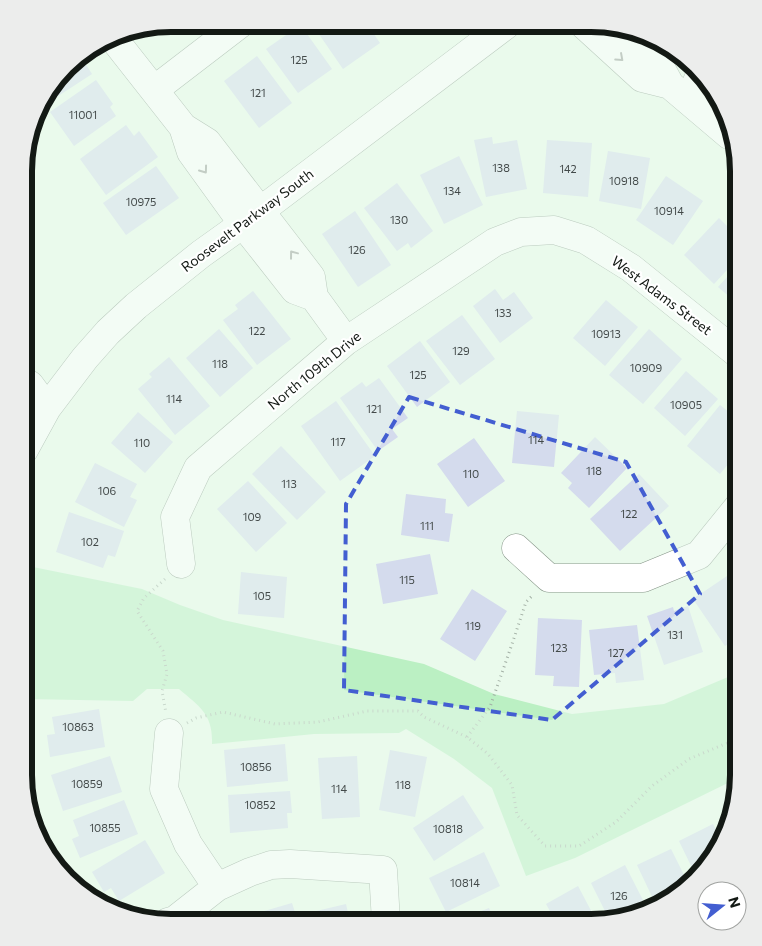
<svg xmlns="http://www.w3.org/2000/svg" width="762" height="946" font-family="Commissioner,sans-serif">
  <rect width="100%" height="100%" fill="#eafaec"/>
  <!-- green -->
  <path fill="#bbf0c3" d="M28,566L142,589L180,605L223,620L424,664L494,694L572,714L664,704L728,677L738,669V778L575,858L526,876L492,788L454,759L406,729L399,733L314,734L212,744C213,714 200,707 179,689H147L133,701L24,699V601Z"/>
  <!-- building -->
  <path fill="#d4dbed" d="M312,24H367L380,43L343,69Z
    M302,27L332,69L298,93L266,49L289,33L291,35Z
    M257,56L292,103L259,128L224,81Z
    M81,57L92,74L52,100L48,93L74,60Z
    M96,80L113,104L110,107L116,116L74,146L50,112Z
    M126,125L134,136L139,131L158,157L106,195L80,159Z
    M492,137L493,144L517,140L527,189L486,197L474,140Z
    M547,140L592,143L588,197L543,193Z
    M608,151L650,158L641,209L599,201Z
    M459,156L483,205L444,224L420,175Z
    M156,166L179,198L126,235L103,203Z
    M666,176L703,201L673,245L636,220Z
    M397,183L433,231L411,248L408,243L397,251L364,208Z
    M355,211L391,265L358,287L322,234Z
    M719,218L738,237V258L714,284L684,255Z
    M738,265V310L729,301L731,298L718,287Z
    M495,289L503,300L514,292L533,318L500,343L473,306Z
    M253,291L291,339L257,365L223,320L238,309L235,305Z
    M606,300L638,327L605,366L573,338Z
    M462,315L495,359L460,385L426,341Z
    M219,329L253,368L220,397L186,358Z
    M649,329L682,359L643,404L609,375Z
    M420,341L450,382L417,407L387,366Z
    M169,357L210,406L175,435L138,389L152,377L149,374Z
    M686,371L718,399L685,436L654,408Z
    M379,378L408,418L392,429L398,437L378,451L340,398L362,382L366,387Z
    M336,401L375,456L340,481L301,426Z
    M720,405L738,419V452L720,474L687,446Z
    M517,411L559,415L554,467L512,463Z
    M138,412L173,442L145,473L111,443Z
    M595,437L627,468L589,508L568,488L572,483L561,473Z
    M474,438L505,481L468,507L437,464Z
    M281,446L326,492L297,520L252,474Z
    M95,463L137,484L130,497L137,500L124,527L75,502Z
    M639,474L669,506L620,551L590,519Z
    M248,481L287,523L256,552L217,509Z
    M406,494L446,499L445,513L453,514L449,542L401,535Z
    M69,512L124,531L115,557L108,555L103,568L56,552Z
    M430,554L438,594L383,604L376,564Z
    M241,572L287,577L284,618L238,614Z
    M727,576L738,592V637L725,646L693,599Z
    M472,589L507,611L475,661L440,639Z
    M688,606L703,652L664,665L647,616L673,607L674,611Z
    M538,618L582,620L579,687L553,686L554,676L535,675Z
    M637,625L644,680L616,683L615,673L594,675L589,630Z
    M99,709L105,747L50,757L47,735L55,734L52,717Z
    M285,744L288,781L227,787L224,750Z
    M390,750L427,757L415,817L379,810Z
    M110,756L122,792L63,811L51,775Z
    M357,756L360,817L322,819L318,758Z
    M290,791L292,813H287L288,828L230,833L228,795Z
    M463,795L484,828L434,861L413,828Z
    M124,800L138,834L80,858L72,839L79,836L73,820Z
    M713,824L720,838L713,856L695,874L679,841Z
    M145,840L165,873L119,901L111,888L104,892L92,872Z
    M671,849L687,881L664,903L656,905L637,865Z
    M484,852L500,886L446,912L429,878Z
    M625,865L647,908L609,919L591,883Z
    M578,886L597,922H556L546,904Z
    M292,903L298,922H253L251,915Z
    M346,904L350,922H310L308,913Z
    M489,908L495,922H454Z"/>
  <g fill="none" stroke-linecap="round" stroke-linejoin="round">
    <!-- minor casing -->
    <g stroke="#859487" stroke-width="29">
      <path id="minor" d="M584,25L642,78L670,85
        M619,28L657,61L670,85L729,135
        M113,38L183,127L207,142L311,277L314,297L346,341
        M154,90L240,24
        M689,101L699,77
        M183,127L191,152L243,224L295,290L314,297
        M25,382L30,385L47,408
        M24,450L47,408L85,358L108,332L136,306L201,254L243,224L506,25
        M516,548L549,578H643L699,555L738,507
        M181,564L175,517L198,468L346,341L495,242L521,232L554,230L586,240L631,268L738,354
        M169,733L164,789L188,844L217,887
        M168,922L175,920L217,887L250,872L271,865L290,864L383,870L386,922"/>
    </g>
    <!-- path -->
    <path stroke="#a3b0a5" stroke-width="3" stroke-dasharray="1 4" stroke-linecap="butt" d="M165,579L144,598L137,611L163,651L167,674L162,691L166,713
      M187,723L196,718L223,712L275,724L318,722L367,711H418L424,717L467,737L488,754L512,785L517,815L545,846H579L616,822L652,786L689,759L732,741L738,740
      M467,737L490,707L511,647L526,602L533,595"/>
    <!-- minor -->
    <use href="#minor" stroke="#fff" stroke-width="28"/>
  </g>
  <!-- one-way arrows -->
  <defs><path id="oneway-chevron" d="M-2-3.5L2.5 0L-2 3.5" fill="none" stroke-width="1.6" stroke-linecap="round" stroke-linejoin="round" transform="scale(1.25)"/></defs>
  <g stroke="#959895">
    <use href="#oneway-chevron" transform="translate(620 58) rotate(42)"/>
    <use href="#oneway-chevron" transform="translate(204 170) rotate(54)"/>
    <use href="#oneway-chevron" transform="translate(293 254) rotate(-127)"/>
  </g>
  <!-- marked area -->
  <path d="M0 0H762V946H0ZM409,397L626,462L700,594L552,720L344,690L346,504Z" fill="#eafaec" fill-opacity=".55" fill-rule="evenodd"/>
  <path fill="none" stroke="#435ed1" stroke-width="4" stroke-dasharray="10 6" stroke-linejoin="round" d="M409,397L626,462L700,594L552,720L344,690L346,504Z"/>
  <g text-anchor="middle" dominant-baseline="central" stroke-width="4.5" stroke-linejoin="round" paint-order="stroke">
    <!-- number labels -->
    <g font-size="11" fill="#434a4a">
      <text x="299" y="59">125</text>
      <text x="258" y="92">121</text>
      <text x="83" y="114">11001</text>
      <text x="501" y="167">138</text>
      <text x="568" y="168">142</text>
      <text x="624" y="180">10918</text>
      <text x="452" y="190">134</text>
      <text x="141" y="201">10975</text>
      <text x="669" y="210">10914</text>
      <text x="399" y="219">130</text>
      <text x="357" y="249">126</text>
      <text x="503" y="312">133</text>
      <text x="257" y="330">122</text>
      <text x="606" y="333">10913</text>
      <text x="461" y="350">129</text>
      <text x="220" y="363">118</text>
      <text x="646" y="367">10909</text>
      <text x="418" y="374">125</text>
      <text x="174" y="398">114</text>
      <text x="686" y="404">10905</text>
      <text x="374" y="408">121</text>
      <text x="536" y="439">114</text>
      <text x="338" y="441">117</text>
      <text x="142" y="442">110</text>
      <text x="594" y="470">118</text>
      <text x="471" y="473">110</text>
      <text x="289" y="483">113</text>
      <text x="107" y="490">106</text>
      <text x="629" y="513">122</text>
      <text x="252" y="516">109</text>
      <text x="427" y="525">111</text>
      <text x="90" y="541">102</text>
      <text x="407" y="579">115</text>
      <text x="262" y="595">105</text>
      <text x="473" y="625">119</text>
      <text x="675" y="634">131</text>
      <text x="559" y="647">123</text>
      <text x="616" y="652">127</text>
      <text x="78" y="726">10863</text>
      <text x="256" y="766">10856</text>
      <text x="87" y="783">10859</text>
      <text x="403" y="784">118</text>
      <text x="339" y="788">114</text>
      <text x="260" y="804">10852</text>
      <text x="105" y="827">10855</text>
      <text x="448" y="828">10818</text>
      <text x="465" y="882">10814</text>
      <text x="619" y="895">126</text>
    </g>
    <!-- street labels -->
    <g font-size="14" fill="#131914" stroke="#fff">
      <text transform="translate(247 220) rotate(-37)">Roosevelt Parkway South</text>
      <text transform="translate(662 295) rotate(37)">West Adams Street</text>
      <text transform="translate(314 370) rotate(-39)">North 109th Drive</text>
    </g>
  </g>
  <!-- crop -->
  <path d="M0 0H762V946H0ZM171 32H591A139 139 0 0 1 730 171V775A139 139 0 0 1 591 914H171A139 139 0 0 1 32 775V171A139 139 0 0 1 171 32Z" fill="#ecedec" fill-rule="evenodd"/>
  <path fill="none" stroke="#131914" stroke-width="6" d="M171 32H591A139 139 0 0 1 730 171V775A139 139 0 0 1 591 914H171A139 139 0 0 1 32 775V171A139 139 0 0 1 171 32Z"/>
  <!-- north arrow -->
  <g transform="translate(722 906) rotate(73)"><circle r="24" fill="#ffffff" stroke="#a1a3a1"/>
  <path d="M0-4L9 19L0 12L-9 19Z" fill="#435ed1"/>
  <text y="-8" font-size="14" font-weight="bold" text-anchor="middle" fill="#131914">N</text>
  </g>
</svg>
